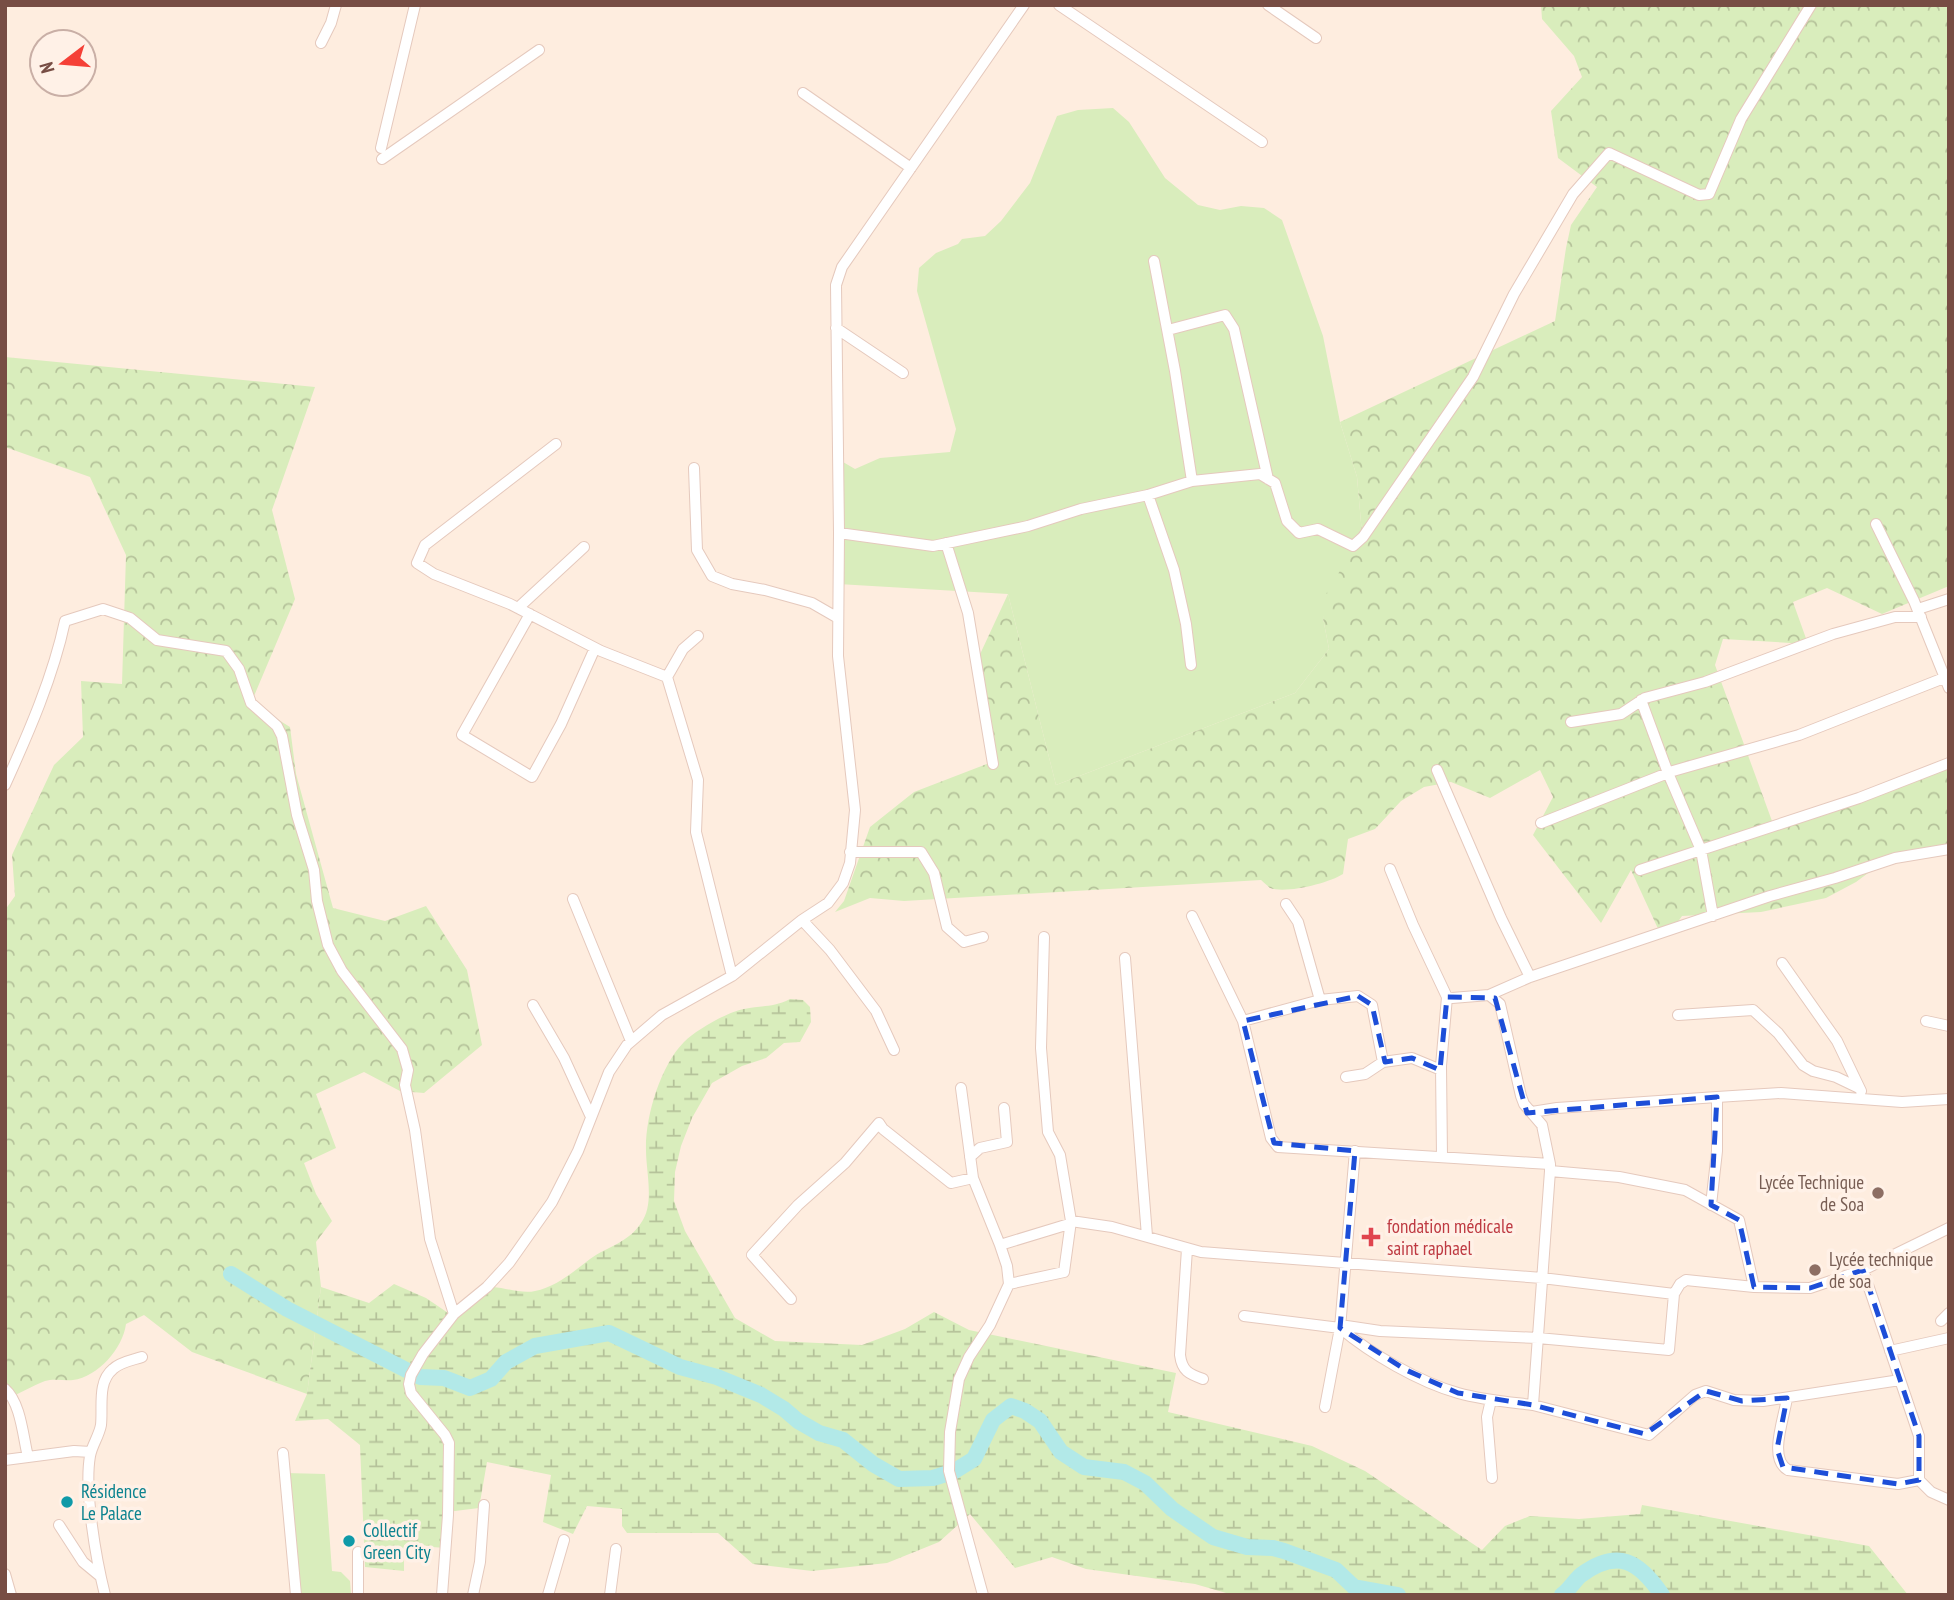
<svg xmlns="http://www.w3.org/2000/svg" width="1954" height="1600" font-family="'PT Sans Narrow',sans-serif">
  <defs>
    <pattern id="forest-crowns" width="20" height="18" patternUnits="userSpaceOnUse" patternTransform="scale(1.75)"><rect width="20" height="18" fill="#d9edbc"/><path d="M2 6a3 3 0 1 1 6 0M12 15a3 3 0 1 1 6 0" fill="none" stroke="#b5c29a"/></pattern>
    <pattern id="wetland-marsh" width="20" height="14" patternUnits="userSpaceOnUse" patternTransform="scale(1.75)"><rect width="20" height="14" fill="#d9edbc"/><path d="M1 5h8M5 5V1M11 12h8M15 12V8" fill="none" stroke="#b5c29a"/></pattern>
  </defs>
  <rect width="100%" height="100%" fill="#feeddf"/>
  <!-- green -->
  <path fill="#d9edbc" d="M1113,108L1129,122L1165,178L1198,205L1220,210L1241,206L1264,208L1282,220L1323,336L1340,422L1357,477L1362,534L1323,618L1329,649L1295,693L1056,785L1008,594L838,584L843,462L855,469L880,458L950,452L956,429L917,291L919,268L936,253L958,244L962,239L985,236L1001,221L1030,183L1057,116L1078,110Z
    M285,1473L325,1474L332,1571L341,1572L350,1581L351,1595H295Z"/>
  <!-- forest -->
  <path fill="url(#forest-crowns)" d="M1541,5H1949V586L1882,614L1827,588L1793,602L1808,644L1723,639L1715,665L1772,821L1805,817L1949,762V852L1883,862L1856,882L1826,898L1761,912L1682,916L1668,936L1660,933L1631,870L1601,923L1533,835L1553,797L1540,770L1490,798L1451,782L1424,787L1401,801L1375,829L1348,839L1343,874C1329,883 1286,894 1270,888C1269,887 1262,881 1261,880L904,901L870,898L835,912L844,901L870,827L914,792L992,762L975,665L1008,594L1056,785L1295,693L1329,649L1323,618L1326,594L1362,534L1357,477L1340,422L1555,321L1566,248L1571,225L1597,187L1558,158L1551,111L1582,77L1574,56L1542,19Z
    M5,357L315,387L272,510L295,599L251,703L290,727L296,774L333,908L385,921L426,906L467,970L482,1045L424,1093L400,1091L364,1072L316,1094L336,1148L304,1163L316,1194L332,1221L316,1242L321,1287L307,1394L192,1352L144,1315L126,1324C123,1348 98,1377 73,1380C64,1381 54,1378 45,1381C32,1386 18,1394 5,1400V910L15,896L12,855L54,765L83,737L81,681L122,684L126,555L90,477L5,447Z"/>
  <!-- wetland -->
  <path fill="url(#wetland-marsh)" d="M790,999L803,1000L810,1007L811,1022L800,1042L784,1043L766,1058L742,1066L712,1083L692,1118L681,1146L675,1172L674,1201L685,1231L735,1318L775,1341L862,1345L905,1329L934,1312L969,1330L1176,1373L1168,1412L1312,1446L1365,1471L1482,1550L1505,1526L1530,1516L1579,1519L1640,1514L1642,1505L1869,1546L1908,1595H1233L1195,1584L1086,1569L1052,1557L1015,1568L970,1514L939,1542L887,1563L812,1571L753,1564L718,1533H627L622,1526V1509L587,1506L573,1534L543,1522L551,1475L487,1462L479,1508L447,1512L446,1548L404,1545V1571L365,1567L360,1445L328,1419L295,1421L307,1394L321,1287L369,1303L394,1284L426,1298L457,1319L493,1287C506,1288 523,1294 535,1291C556,1287 573,1272 590,1259C608,1246 628,1243 641,1223C655,1204 646,1172 646,1150C645,1118 660,1066 684,1042C696,1030 727,1012 744,1009C762,1005 772,1008 790,999Z"/>
  <g fill="none" stroke-linecap="round" stroke-linejoin="round">
    <!-- river -->
    <path stroke="#b2e9e8" stroke-width="16" d="M231,1274L287,1309L420,1377L444,1378L470,1388L491,1379L506,1362L535,1346L609,1333L680,1367L717,1377L761,1395L784,1409L798,1421L819,1433L843,1440L873,1464L899,1479L933,1478L949,1473
      M953,1472L974,1459L993,1420L1011,1406L1025,1411L1040,1421L1061,1452L1084,1467L1124,1472L1145,1483L1172,1509L1213,1537L1247,1547L1273,1548L1284,1551L1336,1570L1354,1587L1398,1595
      M1562,1595C1570,1589 1574,1581 1581,1575C1618,1548 1639,1561 1662,1595"/>
    <!-- street casing -->
    <g stroke="#e5c9bd" stroke-width="12">
      <path id="street" d="M1059,5L1262,142
        M1268,5L1316,38
        M321,43L331,23L336,5
        M803,93L911,168
        M381,148L415,5
        M382,159L539,50
        M1154,261L1175,371L1192,481
        M836,328L903,373
        M1168,330L1225,315L1234,329L1268,479
        M556,444L425,545L417,563L434,574L510,604L601,651L667,677L698,780L696,832L732,976
        M694,468L697,550L712,576L732,584L765,590L812,603L838,618
        M1148,495L1174,570L1186,624L1191,665
        M1876,524L1914,601L1949,688
        M839,533L933,546L1028,526L1081,509L1148,495L1192,481L1260,474L1275,483L1287,521L1299,533L1318,529L1353,546L1363,537L1473,377L1514,294L1573,194L1609,153L1699,195L1709,194L1741,119L1811,5
        M946,543L968,613L993,764
        M518,608L584,547
        M1918,609L1949,599
        M530,614L462,735L532,777L561,724L595,648
        M667,677L683,649L698,636
        M1641,700L1668,773L1701,850L1713,916
        M1571,722L1621,714L1645,698L1705,682L1833,634L1895,617H1921
        M1437,770L1501,918L1530,977L1770,896L1835,878L1895,858L1949,849
        M5,785C29,732 53,677 65,621L103,609L130,618L157,640L226,651L239,669L251,703L277,726L282,736L297,815L314,870L317,901L328,945L342,971L402,1049L408,1070L405,1085L415,1130L430,1239L454,1314
        M1541,823L1673,771L1799,735L1949,676
        M850,852H921L934,873L947,927L964,942L983,937
        M1390,869L1413,925L1447,997L1441,1066L1442,1157
        M1640,870L1859,798L1949,763
        M573,899L631,1041
        M1286,904L1298,922L1320,1000
        M1192,916L1243,1021L1271,1138L1278,1147L1550,1164V1171L1619,1177L1685,1190L1739,1220L1754,1287
        M802,920L830,950L876,1011L894,1050
        M1125,958L1147,1236
        M1782,963L1837,1041L1861,1091
        M1489,995L1530,977
        M1447,997L1452,998L1489,995L1500,1004L1521,1096L1524,1104L1542,1125L1550,1164
        M533,1005L564,1058L591,1117
        M1678,1015L1753,1010L1778,1033L1803,1065L1813,1071L1836,1077L1859,1088
        M1243,1021L1320,1000L1358,996L1372,1005L1383,1062
        M1926,1021L1949,1026
        M1346,1077L1365,1074L1383,1062L1412,1058L1441,1070
        M961,1088L973,1178L1000,1245L1007,1266L1009,1284L990,1325L969,1357L959,1379L950,1432L949,1471L983,1595
        M1717,1097L1781,1093L1902,1102L1949,1099
        M1532,1112L1557,1108L1717,1097V1151L1711,1205
        M1355,1151L1340,1328C1371,1354 1419,1382 1458,1393C1483,1400 1508,1402 1533,1405L1550,1171
        M970,1157L980,1148L1007,1142L1004,1108
        M1000,1245L1069,1224L1071,1221L1112,1227L1201,1252L1542,1278L1674,1294L1680,1284L1686,1280L1754,1287L1810,1288L1863,1270L1949,1228
        M1187,1249L1180,1355C1182,1371 1189,1374 1203,1379
        M1863,1270L1919,1436V1480L1931,1492L1949,1500
        M1009,1284L1064,1272L1071,1221L1060,1155L1048,1132L1041,1048L1044,937
        M791,1299L752,1255L798,1205L845,1163L879,1123L883,1129L951,1183L973,1178
        M1244,1316L1340,1328L1325,1407
        M1941,1321L1949,1313
        M1340,1325L1380,1331L1538,1338L1669,1350L1674,1294
        M1890,1351L1949,1338
        M5,1389C21,1403 23,1437 28,1457
        M1787,1398C1784,1419 1768,1459 1788,1470L1898,1484L1919,1480
        M1491,1400L1487,1417L1492,1478
        M1533,1405L1649,1435L1695,1395L1706,1391L1734,1400L1763,1401L1900,1380
        M283,1453L296,1595
        M5,1460L74,1451L91,1452
        M59,1525L83,1562L100,1576
        M5,1574L11,1595
        M105,1595C96,1559 84,1491 90,1456C92,1445 99,1436 101,1425C103,1407 97,1382 113,1369C120,1362 133,1360 142,1357
        M358,1595V1552
        M442,1595L448,1515L449,1443L445,1435L411,1393L409,1384L411,1375L423,1354L454,1314L487,1287L509,1263L552,1202L578,1151L609,1072L627,1045L662,1015L732,976L802,920L828,903L843,883L850,863L855,810L838,656L839,533L836,285L842,267L1024,5
        M473,1595L480,1562L484,1505
        M548,1595L564,1540
        M610,1595L616,1549"/>
    </g>
    <!-- street -->
    <use href="#street" stroke="#fff" stroke-width="10"/>
  </g>
  <!-- marked area -->
  <path fill="none" stroke="#1d4ed8" stroke-width="5" stroke-dasharray="14 9" stroke-linejoin="round" d="M1358,996L1372,1005L1385,1062L1412,1058L1440,1070L1447,997L1495,998L1527,1113L1717,1097L1711,1205L1739,1220L1754,1287L1810,1288L1863,1270L1919,1436V1480L1898,1484L1783,1467L1777,1449L1787,1398L1742,1401L1706,1391L1645,1434L1533,1405L1458,1393L1406,1370L1340,1328L1355,1151L1274,1143L1243,1021Z"/>
  <!-- markers -->
  <g fill="#8d6e63" stroke="#fff1e7" stroke-width="2.5">
    <circle cx="1878" cy="1193" r="7"/>
    <circle cx="1815" cy="1270" r="7"/>
  </g>
  <path fill="#e0444e" stroke="#fff1e7" stroke-width="2.5" d="M1367.5 1226.5h7v7h7v7h-7v7h-7v-7h-7v-7h7z"/>
  <g fill="#0f9aa8" stroke="#fff1e7" stroke-width="2.5">
    <circle cx="67" cy="1502" r="7"/>
    <circle cx="349" cy="1541" r="7"/>
  </g>
  <g text-anchor="middle" dominant-baseline="central" stroke-width="7" stroke-linejoin="round" paint-order="stroke">
    <!-- education labels -->
    <g font-size="19" fill="#785e54" stroke="#fff1e7" text-anchor="end">
      <text x="1864" y="1182">Lycée Technique<tspan x="1864" dy="22">de Soa</tspan></text>
      <text x="1829" y="1259" text-anchor="start">Lycée technique<tspan x="1829" dy="22">de soa</tspan></text>
    </g>
    <!-- health labels -->
    <g font-size="19" fill="#be3a42" stroke="#fff1e7" text-anchor="start">
      <text x="1387" y="1226">fondation médicale<tspan x="1387" dy="22">saint raphael</tspan></text>
    </g>
    <!-- culture labels -->
    <g font-size="19" fill="#0d838f" stroke="#fff1e7" text-anchor="start">
      <text x="81" y="1491">Résidence<tspan x="81" dy="22">Le Palace</tspan></text>
      <text x="363" y="1530">Collectif<tspan x="363" dy="22">Green City</tspan></text>
    </g>
  </g>
  <!-- border -->
  <rect width="1954" height="1600" fill="none" stroke="#774d44" stroke-width="14"/>
  <!-- north arrow -->
  <g transform="translate(63 63) rotate(254)"><circle r="33" fill="#fff1e7" stroke="#c9afa6" stroke-width="2"/>
  <path d="M0-5L12 26L0 18L-12 26Z" fill="#f54037"/>
  <text y="-10" font-size="19" font-weight="bold" text-anchor="middle" fill="#774d44">N</text>
  </g>
</svg>
